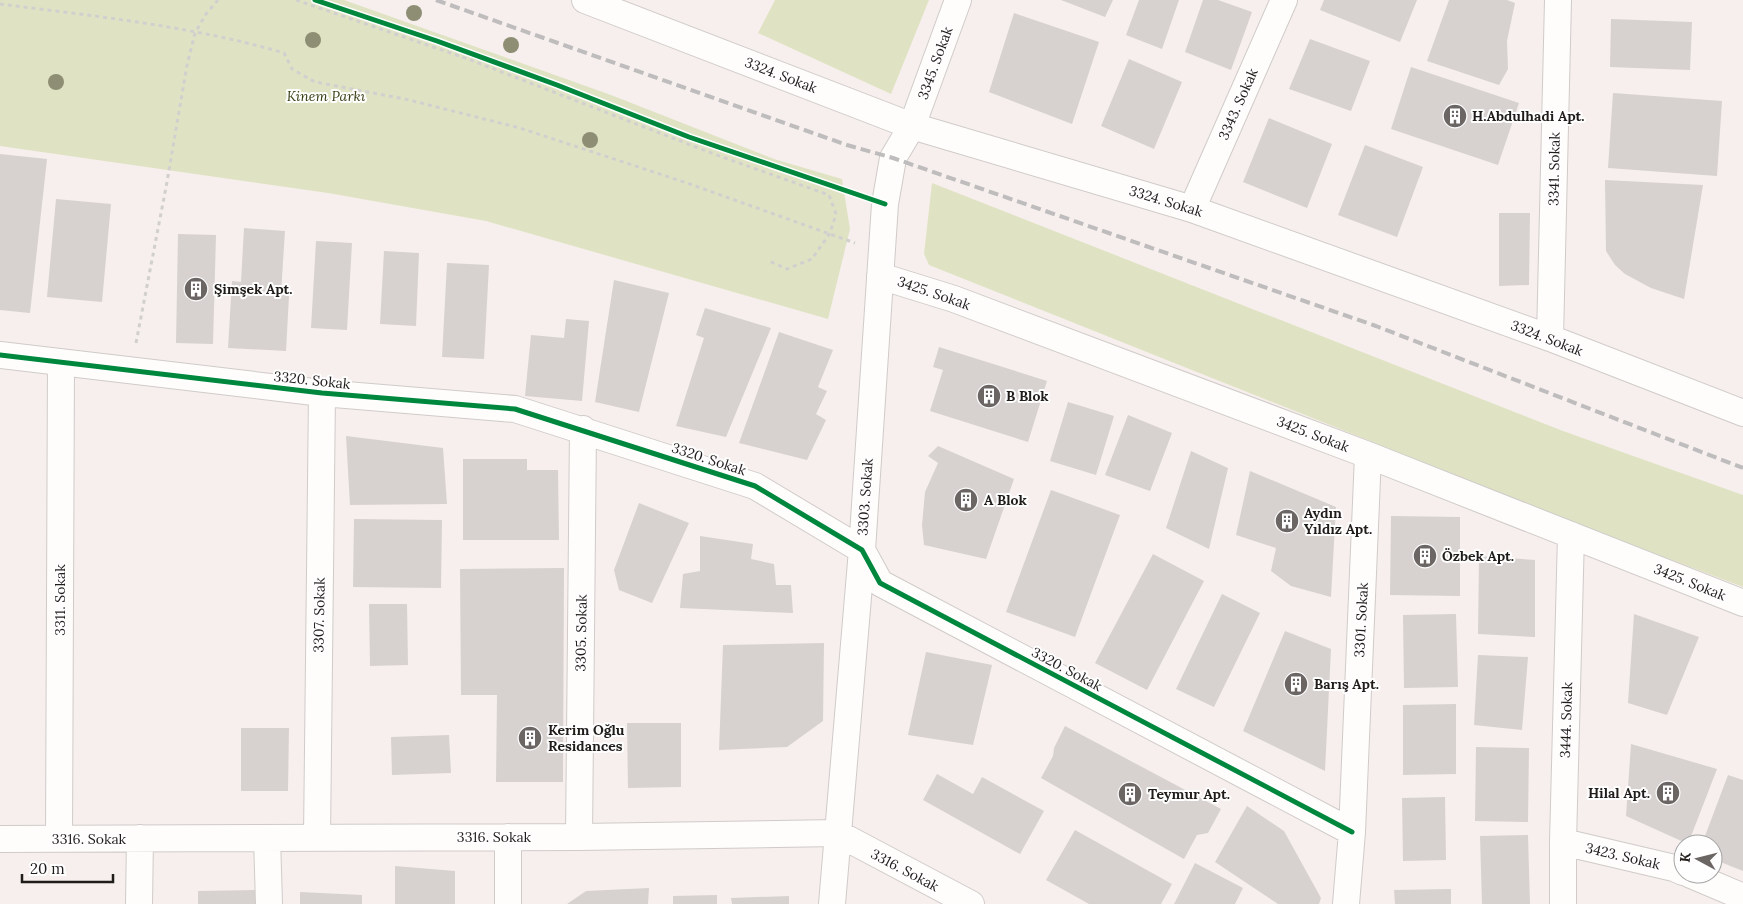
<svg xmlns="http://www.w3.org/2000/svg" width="1743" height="904" font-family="Lora,serif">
  <rect width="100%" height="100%" fill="#f6efed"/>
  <!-- green -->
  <path fill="#e0e3c3" d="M0,0H344L611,95L774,159L842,179L850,229L828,319L486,221L328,193L0,146Z
    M775,0H929L891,94L758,33Z
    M932,183L1563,431L1743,495V587L1598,532L929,265L924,254Z"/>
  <!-- building -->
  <path fill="#d7d1d0" d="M1061,0H1113L1105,17Z
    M1139,0H1179L1162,49L1126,35Z
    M1203,0H1218L1252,12L1231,70L1185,52Z
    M1324,0H1417L1400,42L1320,10Z
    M1449,0H1507L1515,3L1507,41L1508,69L1499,85L1427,61Z
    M1014,13L1099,42L1072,124L989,92Z
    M1611,19L1692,22L1690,70L1610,67Z
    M1310,39L1370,61L1351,111L1289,89Z
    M1129,59L1182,82L1154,149L1101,126Z
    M1411,67L1519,103L1498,165L1391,129Z
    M1613,93L1722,101L1717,176L1608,168Z
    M1269,118L1332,144L1307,208L1243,182Z
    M1365,145L1423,167L1397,237L1338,215Z
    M0,154L47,159L30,313L0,310Z
    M1605,180L1703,185L1684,299L1651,288L1625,274L1615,265L1606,251Z
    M56,199L111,204L102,302L47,297Z
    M1499,213H1530L1529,285L1499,286Z
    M244,228L285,231L281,293L289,296L286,351L228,348L232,281L241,282Z
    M178,234L216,235L213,344L176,343Z
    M316,241L352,243L347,330L311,328Z
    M384,251L419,253L416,326L380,324Z
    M447,263L489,265L484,359L442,357Z
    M614,280L669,293L639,412L595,402Z
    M705,308L771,328L726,437L676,426L704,338L696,335Z
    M566,319L589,321L582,401L525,396L531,335L564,338Z
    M779,332L833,350L818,387L827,391L816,414L826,420L807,460L739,443Z
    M939,347L1047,381L1028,442L930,411L943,370L933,367Z
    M1068,402L1114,416L1096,475L1050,461Z
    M1128,415L1172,433L1150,491L1105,475Z
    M346,436L443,448L447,504L350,505Z
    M938,446L1014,479L986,559L924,545L922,525L925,492L938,463L928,456Z
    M1191,451L1228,468L1209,549L1166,528Z
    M463,459H527V470H558L559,540H463Z
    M1250,471L1336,507L1331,597L1291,586L1271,571L1276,548L1236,535Z
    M1051,490L1120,515L1075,637L1006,612Z
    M639,503L689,523L652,603L619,590L614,570Z
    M1391,516L1460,517V596L1390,595Z
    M354,519L442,520L441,588L353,587Z
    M700,536L753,544L751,559L774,564L776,585H791L793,613L680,608L683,574L700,571Z
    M1153,554L1204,581L1147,690L1095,663Z
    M1479,556L1535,560V637L1478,634Z
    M564,568L563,782H496L497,695H461L460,569Z
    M1222,594L1260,613L1214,707L1176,689Z
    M369,604H407L408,665L370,666Z
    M1456,614L1458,687L1404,688L1403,615Z
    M1634,614L1699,637L1667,715L1628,703Z
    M1285,631L1331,649L1325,771L1243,731Z
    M824,643L823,721L787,747L719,750L723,645Z
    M926,652L992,665L973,745L908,735Z
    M1478,655L1528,657L1522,730L1474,725Z
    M1456,704V774L1403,775V705Z
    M627,723H681V787L628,788Z
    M1065,726L1221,809L1208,833L1197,835L1184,859L1041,778L1053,756L1054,748Z
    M241,728H289L288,791H241Z
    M449,735L451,773L392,775L391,737Z
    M1631,744L1717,769L1688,844L1626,816Z
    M1476,747L1529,748L1528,822L1475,821Z
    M937,774L973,794L982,777L1044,811L1020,854L923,800Z
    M1728,775L1743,780V871L1713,859V844H1702Z
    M1445,797L1446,860L1403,861L1402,798Z
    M1247,806L1284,831L1321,898L1319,904H1278L1215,862Z
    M1075,830L1172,884L1161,904H1089L1046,880Z
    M1528,835L1530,904H1482L1480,836Z
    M1195,863L1243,888L1235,904H1174Z
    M395,866L455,871V904H395Z
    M649,888L648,904H567L586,891Z
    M1451,889V904H1395L1394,890Z
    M256,890V904H198V891Z
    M300,892L362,895V904H300Z
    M717,895V904H673V896Z
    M789,896V904H732L731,898Z"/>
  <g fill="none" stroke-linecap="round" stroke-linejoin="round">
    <!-- minor casing -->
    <g stroke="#d0cbc9" stroke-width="28">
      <path id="minor" d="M585,0L912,126L1192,209L1550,338L1743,413
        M1192,209L1284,0
        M880,276L954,299L1368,455L1743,603
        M1550,338L1558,0
        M0,355L322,393L515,409L755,486L862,550L880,583L1352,832
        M508,837V904
        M579,837L583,429
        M267,838L269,904
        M317,838L322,393
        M0,839L579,837L837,833L971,904
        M59,839L61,362
        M1563,842L1674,868L1683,872
        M1689,874L1743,897
        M139,904L140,838
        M832,904L862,550L885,204L893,158L912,126L958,0
        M1346,904L1352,832L1368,455
        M1563,904V842L1571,535"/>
    </g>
    <!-- path -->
    <path stroke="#d2d0cf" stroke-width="3" stroke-dasharray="4 4" stroke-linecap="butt" d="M296,0L468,59L714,154L829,195L836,214L830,233L812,259L787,269L769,261
      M0,4C93,16 193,26 284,53L292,69L315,82L405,99L520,128L687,183L855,243
      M136,343L167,182L187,65L195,33L206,14L218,0"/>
    <!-- minor -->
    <use href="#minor" stroke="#fefdfc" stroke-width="26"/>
    <!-- rail -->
    <path stroke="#bebcbc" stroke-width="4" stroke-dasharray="10 5" stroke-linecap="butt" d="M436,0L847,145L893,158L1376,326L1743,468"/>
    <!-- cycleway casing -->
    <g stroke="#fefefe" stroke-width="8">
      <path id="cycleway" d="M315,0L437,41L557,85L689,137L885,204
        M0,355L322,393L515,409L755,486L862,550L880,583L1352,832"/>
    </g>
    <!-- cycleway -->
    <use href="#cycleway" stroke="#00873e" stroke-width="5"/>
  </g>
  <!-- trees -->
  <g fill="#8e8e75">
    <circle cx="414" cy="13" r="8"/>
    <circle cx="313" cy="40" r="8"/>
    <circle cx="511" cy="45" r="8"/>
    <circle cx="56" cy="82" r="8"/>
    <circle cx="590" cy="140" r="8"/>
  </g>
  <!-- icons -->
  <defs>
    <g id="building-disc" transform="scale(1.25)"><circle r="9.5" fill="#6b6664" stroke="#fefefe"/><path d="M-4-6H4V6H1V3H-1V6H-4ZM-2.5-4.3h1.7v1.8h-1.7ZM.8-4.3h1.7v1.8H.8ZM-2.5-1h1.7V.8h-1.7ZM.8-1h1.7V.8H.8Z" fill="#fff"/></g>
  </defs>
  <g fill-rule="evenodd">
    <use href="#building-disc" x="1455" y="116"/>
    <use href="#building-disc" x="196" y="289"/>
    <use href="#building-disc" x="989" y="396"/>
    <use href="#building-disc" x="966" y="500"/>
    <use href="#building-disc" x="1287" y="521"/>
    <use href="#building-disc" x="1425" y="556"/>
    <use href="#building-disc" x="1296" y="684"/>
    <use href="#building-disc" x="530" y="738"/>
    <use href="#building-disc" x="1668" y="793"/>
    <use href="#building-disc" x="1130" y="794"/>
  </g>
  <g text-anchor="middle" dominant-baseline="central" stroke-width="4" stroke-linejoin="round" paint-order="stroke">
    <!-- street labels -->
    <g font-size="14" fill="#201c1a" stroke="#fefefe">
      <text transform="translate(935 63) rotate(-70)">3345. Sokak</text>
      <text transform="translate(781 75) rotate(21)">3324. Sokak</text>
      <text transform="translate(1238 104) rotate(-66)">3343. Sokak</text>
      <text transform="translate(1554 169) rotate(-89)">3341. Sokak</text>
      <text transform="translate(1166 201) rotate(17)">3324. Sokak</text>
      <text transform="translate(934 293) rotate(19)">3425. Sokak</text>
      <text transform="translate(1547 338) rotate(21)">3324. Sokak</text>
      <text transform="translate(312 380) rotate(6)">3320. Sokak</text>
      <text transform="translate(1313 434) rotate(21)">3425. Sokak</text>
      <text transform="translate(709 459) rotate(18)">3320. Sokak</text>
      <text transform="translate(865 497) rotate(-86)">3303. Sokak</text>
      <text transform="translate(1690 582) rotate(22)">3425. Sokak</text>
      <text transform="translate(60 600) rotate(-90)">3311. Sokak</text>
      <text transform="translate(319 615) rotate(-89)">3307. Sokak</text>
      <text transform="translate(1361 620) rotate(-87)">3301. Sokak</text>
      <text transform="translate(581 633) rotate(-89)">3305. Sokak</text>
      <text transform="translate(1067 669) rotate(28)">3320. Sokak</text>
      <text transform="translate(1566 720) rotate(-88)">3444. Sokak</text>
      <text x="494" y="837">3316. Sokak</text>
      <text x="89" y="839">3316. Sokak</text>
      <text transform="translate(1623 856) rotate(13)">3423. Sokak</text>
      <text transform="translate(905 870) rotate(28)">3316. Sokak</text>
    </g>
    <!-- park labels -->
    <g font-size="14" font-style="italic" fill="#383e13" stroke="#fefefe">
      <text x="326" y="96">Kinem Parkı</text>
    </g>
    <!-- poi labels -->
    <g font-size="14" font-weight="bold" fill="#201c1a" stroke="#fefefe" text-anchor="start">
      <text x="1472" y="116">H.Abdulhadi Apt.</text>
      <text x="214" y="289">Şimşek Apt.</text>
      <text x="1006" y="396">B Blok</text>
      <text x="984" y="500">A Blok</text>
      <text x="1304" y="513">Aydın<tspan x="1304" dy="16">Yıldız Apt.</tspan></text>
      <text x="1442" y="556">Özbek Apt.</text>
      <text x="1314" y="684">Barış Apt.</text>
      <text x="548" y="730">Kerim Oğlu<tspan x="548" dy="16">Residances</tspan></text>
      <text x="1650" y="793" text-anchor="end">Hilal Apt.</text>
      <text x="1148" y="794">Teymur Apt.</text>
    </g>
  </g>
  <!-- north arrow -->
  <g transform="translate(1698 859) rotate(277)"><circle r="24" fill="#fefefe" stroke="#a5a4a3"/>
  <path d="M0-4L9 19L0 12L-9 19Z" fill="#6b6664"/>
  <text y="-8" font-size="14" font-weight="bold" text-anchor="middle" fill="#201c1a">K</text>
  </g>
  <!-- scale -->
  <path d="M22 874v8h91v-8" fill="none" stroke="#201c1a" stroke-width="2.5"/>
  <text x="30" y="874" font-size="15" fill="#201c1a" stroke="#fefefe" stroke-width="4" paint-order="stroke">20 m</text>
</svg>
